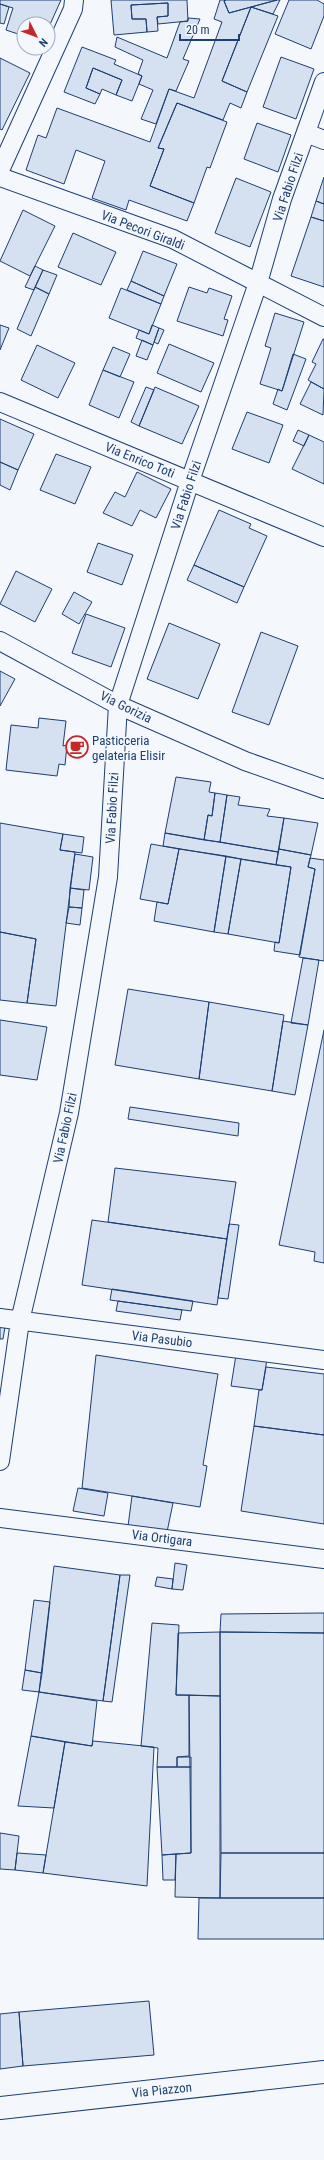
<svg xmlns="http://www.w3.org/2000/svg" width="324" height="2160" font-family="'Roboto Condensed',sans-serif">
  <rect width="100%" height="100%" fill="#f4f7fb"/>
  <!-- building -->
  <path fill="#d5e0f0" stroke="#1d3f73" d="M0,0H61L48,29V24H24V36L6,30L13,8L0,4Z
    M111,0H187L188,21L158,24L157,17L168,16V3L131,5L132,19H146L147,32L114,35Z
    M220,0H226L224,1L229,13L251,7L222,81L247,92L241,108L230,103L223,120L177,103L158,148L164,149L150,186L194,203L187,221L129,200L126,210L92,198L105,161L76,150L64,184L26,170L38,135L46,138L57,108L150,142L169,89L194,98L222,22L214,19Z
    M226,0H277L229,13L224,1Z
    M277,0H280L273,14L251,7Z
    M289,0H317L324,4V16L311,49L275,34Z
    M168,3V16L157,17L158,31L147,32L146,19H132L131,5Z
    M0,4L9,7L4,24L0,23Z
    M251,7L278,16L247,92L222,81Z
    M188,18L200,19L183,59L189,61L176,91L169,89L156,124L141,119L153,90L139,84L142,76L138,74L143,60L115,47L117,37L167,58L180,22L188,21Z
    M82,47L116,60L114,64L142,76L132,101L116,95L122,80L93,68L86,88L100,94L95,104L64,92Z
    M281,57L314,69L296,119L263,107Z
    M0,58L30,73L2,130L0,129Z
    M93,68L122,80L116,95L102,89L100,94L86,88Z
    M177,103L227,122L210,168L207,167L194,203L150,186L164,149L158,148Z
    M257,123L291,135L278,172L244,159Z
    M324,177V204L316,201Z
    M236,178L271,192L250,247L215,233Z
    M316,201L324,204V221L311,217Z
    M23,210L55,226L30,276L0,261Z
    M311,217L324,221V287L291,276Z
    M73,233L116,252L101,285L58,267Z
    M143,251L177,264L164,296L131,281Z
    M35,266L43,270L34,290L25,287Z
    M43,270L57,275L49,294L35,287Z
    M131,281L164,296L161,304L127,290Z
    M35,287L49,294L31,336L17,329Z
    M189,287L207,293L209,288L232,296L224,319L228,320L223,336L177,321Z
    M121,288L161,304L149,334L109,318Z
    M275,313L304,322L282,391L260,384L271,348L265,346Z
    M0,325L9,328L0,350Z
    M152,325L159,328L153,345L136,338L139,330L149,334Z
    M159,328L164,330L158,344L154,342Z
    M323,339H324V389L308,380L316,364L312,362Z
    M142,340L153,345L147,360L136,356Z
    M169,344L214,363L201,392L157,373Z
    M37,345L75,363L58,398L21,380Z
    M113,347L130,354L120,377L103,370Z
    M293,354L306,359L287,410L273,404L278,389L282,391Z
    M103,370L134,382L119,418L89,405Z
    M311,382L324,389L323,415L300,404Z
    M146,387L154,390L139,426L131,422Z
    M155,387L199,406L182,444L139,426Z
    M247,412L283,425L269,463L232,449Z
    M0,419L34,434L18,470L0,462Z
    M298,430L309,435L304,446L293,441Z
    M309,435L324,442V484L292,469Z
    M56,454L91,467L75,504L40,490Z
    M0,462L18,470L10,490L0,485Z
    M137,472L171,489L156,518L140,510L132,526L103,513L115,492L125,497Z
    M219,510L251,524L249,528L267,536L244,587L194,565Z
    M98,543L133,555L122,585L87,572Z
    M194,565L244,587L237,603L187,580Z
    M16,571L52,589L35,622L0,604Z
    M74,592L92,602L79,624L62,614Z
    M86,614L125,628L111,667L72,653Z
    M169,623L220,644L198,699L147,679Z
    M261,632L298,646L269,725L232,712Z
    M0,671L15,679L0,706Z
    M39,718L66,721L63,746L67,745L65,765L59,764L57,776L6,770L11,725L38,728Z
    M176,777L211,782L209,792L215,793L212,816L208,815L204,840L165,833Z
    M215,793L227,795L220,842L204,840L208,815L212,816Z
    M227,795L240,797L238,805L270,809L267,816L284,818L278,852L220,842Z
    M284,818L318,823L311,855L279,849Z
    M0,823L63,834L60,850L75,852L56,1006L27,1003L36,939L0,932Z
    M165,833L278,852L276,865L163,846Z
    M63,834L84,837L82,853L60,850Z
    M151,844L179,849L168,904L140,899Z
    M179,849L226,856L214,932L154,921L157,902L168,904Z
    M279,849L311,855L308,867L315,869L300,955L274,951L275,942L279,943L291,867L276,865Z
    M75,854L93,857L89,890L70,888Z
    M226,856L241,859L228,934L214,932Z
    M310,858L324,860V961L299,957L315,869L308,867Z
    M241,859L291,867L279,943L228,934Z
    M70,888L84,890L82,908L69,907Z
    M69,907L82,908L80,925L66,923Z
    M0,932L36,939L27,1003L0,1000Z
    M303,958L319,960L308,1025L291,1023Z
    M128,989L209,1002L199,1079L115,1065Z
    M209,1002L284,1015L272,1091L199,1079Z
    M0,1020L47,1027L37,1080L0,1075Z
    M283,1021L308,1025L295,1095L272,1091Z
    M324,1030V1263L314,1261L315,1252L279,1245Z
    M130,1107L239,1123L238,1136L128,1119Z
    M115,1168L236,1182L227,1239L108,1222Z
    M92,1220L227,1239L217,1305L82,1285Z
    M229,1224L239,1225L228,1299L218,1298Z
    M112,1289L193,1301L191,1311L110,1300Z
    M118,1301L182,1310L180,1320L116,1311Z
    M0,1327H5L3,1339H0Z
    M96,1355L218,1374L203,1465L207,1466L200,1507L82,1488Z
    M236,1355L267,1359L262,1390L231,1386Z
    M266,1367L324,1374V1435L254,1426L259,1390H262Z
    M254,1426L324,1435V1524L241,1511Z
    M78,1488L108,1493L104,1516L73,1511Z
    M132,1496L173,1503L167,1532L128,1526Z
    M175,1563L187,1565L183,1590L172,1589Z
    M54,1566L120,1575L103,1701L39,1692Z
    M120,1575H130L112,1702L103,1701Z
    M157,1577L173,1579L172,1589L155,1586Z
    M34,1600L50,1602L42,1673L25,1670Z
    M324,1613V1633L220,1632L221,1614Z
    M152,1623L179,1625L176,1695H189V1756L177,1757V1767H157L158,1748L141,1746Z
    M220,1632V1696L176,1695L178,1633Z
    M220,1632L324,1633V1853H221Z
    M25,1670L42,1673L39,1692L22,1690Z
    M39,1692L97,1701L92,1746L31,1736Z
    M189,1695L220,1696V1898L175,1897L176,1854L191,1853Z
    M31,1736L65,1742L54,1808L18,1806Z
    M93,1741L154,1747L147,1886L43,1873L65,1742L92,1746Z
    M177,1757H191V1767H177Z
    M157,1767H191V1853L162,1855Z
    M0,1833L19,1836L15,1870L0,1869Z
    M17,1853L46,1855L43,1873L15,1870Z
    M221,1853H324V1898H220Z
    M176,1854L175,1880H163L162,1855Z
    M199,1898H324V1939H198Z
    M149,2001L154,2055L23,2066L19,2012Z
    M19,2012L23,2066L0,2069V2014Z"/>
  <g fill="none" stroke-linecap="round" stroke-linejoin="round">
    <!-- street casing -->
    <g stroke="#1d3f73" stroke-width="20">
      <path id="street" d="M306,133L324,140
        M0,170L73,9L74,0
        M0,177L173,239L324,317
        M0,402L324,537
        M0,641L118,705L245,761L324,789
        M0,1318L324,1360
        M0,1461L20,1321L69,1113L108,877L118,705L190,481L258,283L282,199L324,82
        M0,1518L324,1559"/>
    </g>
    <!-- secondary casing -->
    <g stroke="#1d3f73" stroke-width="24">
      <path id="secondary" d="M0,2108L324,2072"/>
    </g>
    <!-- street -->
    <use href="#street" stroke="#f4f7fb" stroke-width="18"/>
    <!-- secondary -->
    <use href="#secondary" stroke="#f4f7fb" stroke-width="22"/>
  </g>
  <!-- icons -->
  <defs>
    <g id="cafe-ring" transform="scale(1.15)"><circle r="9.5" fill="#f4f7fb" stroke="#c62828" stroke-width="1.5"/><path d="M-5.5-4.5H6V0H3Q3 3.5 0 3.5H-2.5Q-5.5 3.5-5.5 0ZM3-3.2v2h1.7v-2ZM-6 4.5H4V6H-6Z" fill="#c62828"/></g>
  </defs>
  <g fill-rule="evenodd">
    <use href="#cafe-ring" x="77" y="747"/>
  </g>
  <g text-anchor="middle" dominant-baseline="central" stroke-width="3" stroke-linejoin="round" paint-order="stroke">
    <!-- street labels -->
    <g font-size="13" fill="#1d3f73" stroke="#f4f7fb">
      <text transform="translate(288 187) rotate(-72)">Via Fabio Filzi</text>
      <text transform="translate(143 230) rotate(21)">Via Pecori Giraldi</text>
      <text transform="translate(140 460) rotate(22)">Via Enrico Toti</text>
      <text transform="translate(186 495) rotate(-72)">Via Fabio Filzi</text>
      <text transform="translate(126 707) rotate(26)">Via Gorizia</text>
      <text transform="translate(112 808) rotate(-87)">Via Fabio Filzi</text>
      <text transform="translate(65 1128) rotate(-78)">Via Fabio Filzi</text>
      <text transform="translate(162 1339) rotate(7)">Via Pasubio</text>
      <text transform="translate(162 1538) rotate(7)">Via Ortigara</text>
      <text transform="translate(162 2090) rotate(-6)">Via Piazzon</text>
    </g>
    <!-- poi labels -->
    <g font-size="13" fill="#1d3f73" stroke="#f4f7fb" text-anchor="start">
      <text x="92" y="740">Pasticceria<tspan x="92" dy="15">gelateria Elisir</tspan></text>
    </g>
  </g>
  <!-- north arrow -->
  <g transform="translate(36 36) rotate(132)"><circle r="19" fill="#f4f7fb" stroke="#9eadc5"/>
  <path d="M0-3L7 15L0 10L-7 15Z" fill="#c62828"/>
  <text y="-6" font-size="11" font-weight="bold" text-anchor="middle" fill="#1d3f73">N</text>
  </g>
  <!-- scale -->
  <path d="M180 34v6h59v-6" fill="none" stroke="#1d3f73" stroke-width="2"/>
  <text x="186" y="34" font-size="12" fill="#1d3f73" stroke="#f4f7fb" stroke-width="3" paint-order="stroke">20 m</text>
</svg>
